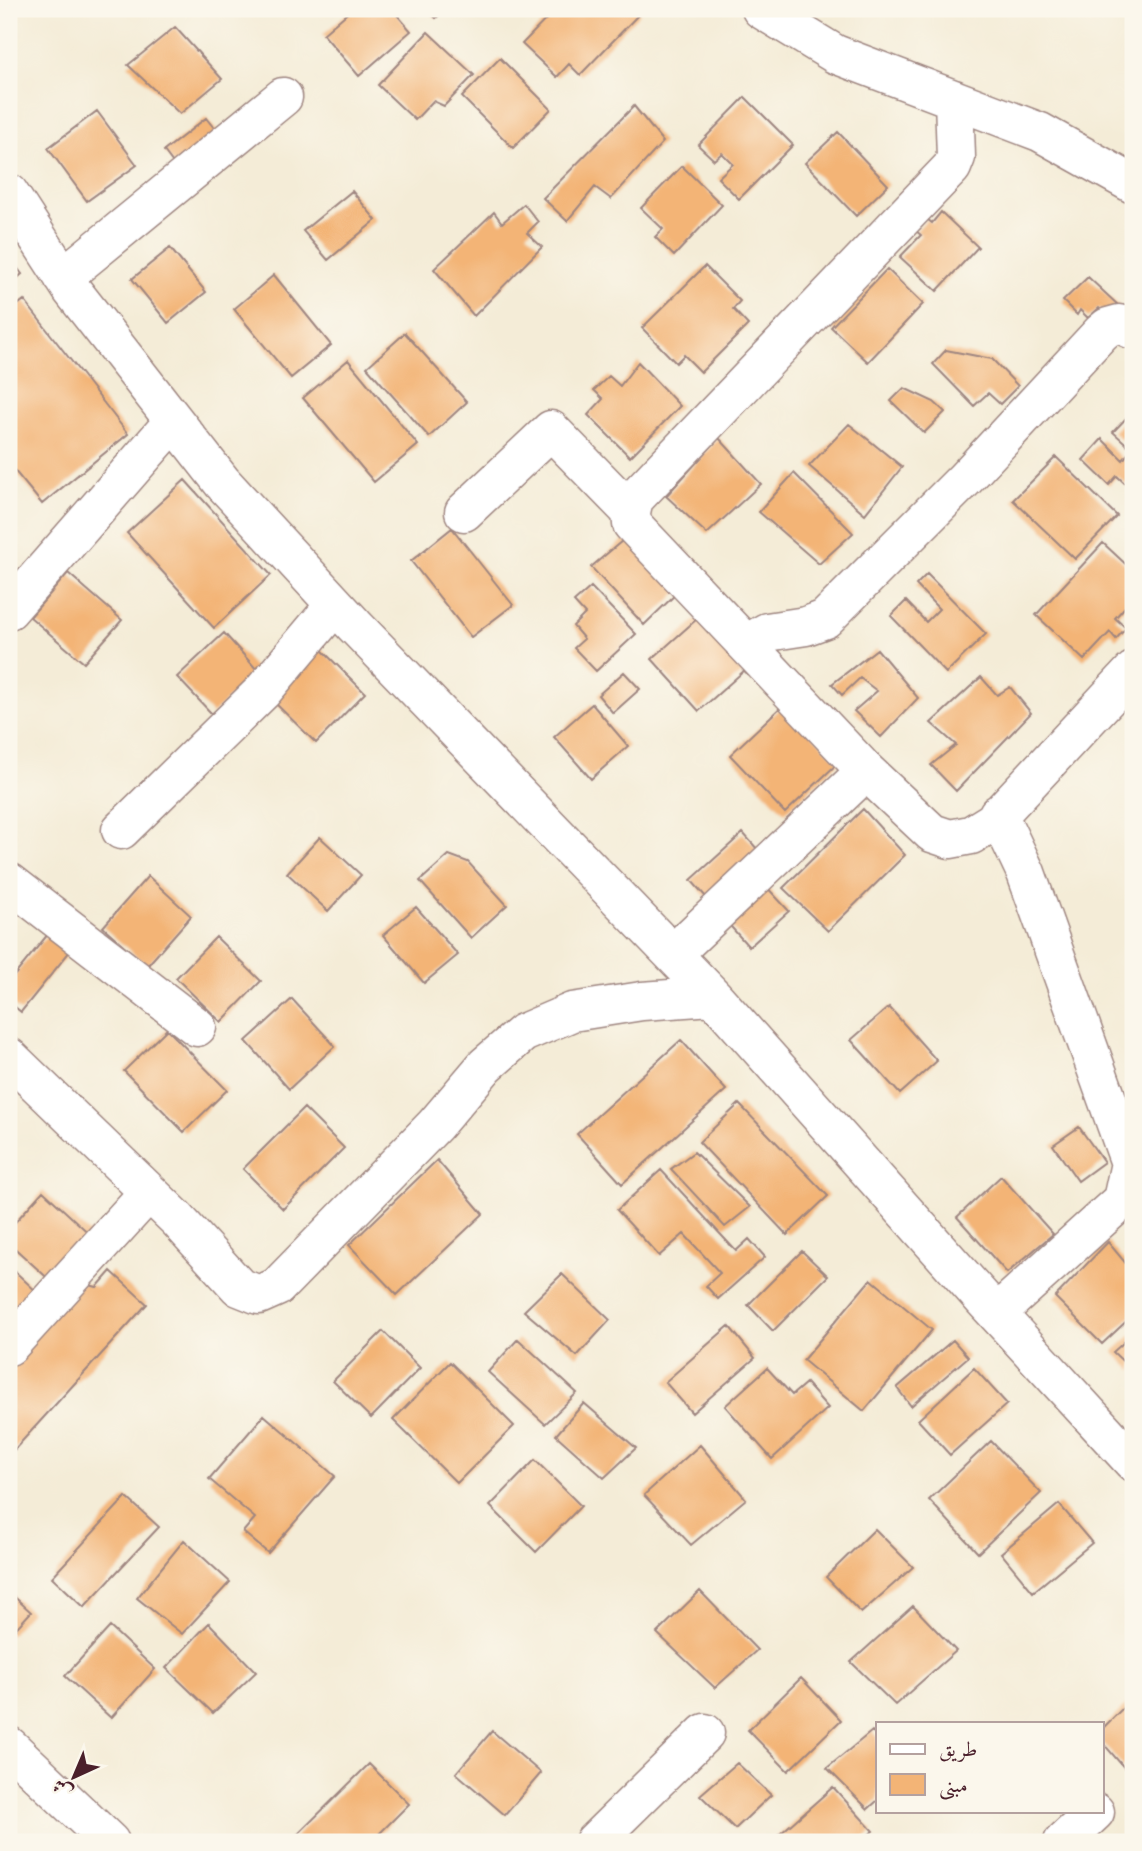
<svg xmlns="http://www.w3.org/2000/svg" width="1142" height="1851" font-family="'Old Standard TT',Amiri,serif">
  <rect width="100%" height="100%" fill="#fbf7ec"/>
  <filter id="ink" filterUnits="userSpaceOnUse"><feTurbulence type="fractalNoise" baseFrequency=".0143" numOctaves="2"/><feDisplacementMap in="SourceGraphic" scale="14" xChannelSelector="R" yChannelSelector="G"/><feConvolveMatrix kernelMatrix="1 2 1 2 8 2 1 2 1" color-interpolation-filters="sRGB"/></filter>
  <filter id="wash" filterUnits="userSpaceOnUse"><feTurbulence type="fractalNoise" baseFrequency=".00686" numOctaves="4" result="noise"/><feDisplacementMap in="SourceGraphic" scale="28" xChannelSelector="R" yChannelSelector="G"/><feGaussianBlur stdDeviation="1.57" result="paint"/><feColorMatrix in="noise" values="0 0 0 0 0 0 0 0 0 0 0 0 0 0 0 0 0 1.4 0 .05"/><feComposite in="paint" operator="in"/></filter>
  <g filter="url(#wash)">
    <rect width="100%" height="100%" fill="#f4ecd7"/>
    <g id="blocks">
      <!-- building -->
      <path fill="#f3b476" d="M352,9H392L411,31L359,76L323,34Z
        M426,9H445L436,18Z
        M556,9H635L640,13L580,75L569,64L557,77L522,44Z
        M175,27L222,79L180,114L128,65Z
        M428,32L474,75L444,106L433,101L415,120L378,85Z
        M500,58L551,109L513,148L462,97Z
        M745,97L793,145L739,199L718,178L733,164L722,153L714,160L698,145Z
        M634,106L663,142L611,199L595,187L567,221L543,198Z
        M97,111L137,165L87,201L48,148Z
        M206,118L218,133L176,167L164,151Z
        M838,132L888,185L856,216L805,163Z
        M682,166L722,205L674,256L655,237L663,229L641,208Z
        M352,191L376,220L328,260L303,231Z
        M524,204L538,222L527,233L542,247L474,316L434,269L494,212L502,223Z
        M941,212L978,247L937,291L900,257L921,235L916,231L927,219L932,223Z
        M170,248L206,292L168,323L132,279Z
        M9,257L22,274L9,285Z
        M705,266L740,301L733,309L748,325L701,372L684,355L676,363L642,328Z
        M887,269L923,304L868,362L831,327Z
        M274,275L331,345L291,378L234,309Z
        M1088,277L1119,306L1108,316L1099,308L1088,318L1080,310L1077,315L1063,301Z
        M24,300L128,434L42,504L9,464V312Z
        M405,333L467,402L429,437L367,367Z
        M946,350L992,359L1018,386L1000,404L988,393L974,406L933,364Z
        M348,360L418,445L374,482L303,398Z
        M638,362L680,406L630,457L588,415L603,399L594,390L609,376L620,386Z
        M904,388L934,402L945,412L924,433L891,401Z
        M1131,413L1133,415V487L1131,489L1117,476L1109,485L1083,460L1102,439L1123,460L1132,449L1113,432Z
        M849,424L902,467L865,514L809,466Z
        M719,438L761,484L707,534L666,496Z
        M1056,457L1117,516L1075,559L1013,500Z
        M794,473L853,533L819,564L759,512Z
        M185,480L271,575L214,628L127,533Z
        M452,528L513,605L471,637L411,561Z
        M628,536L679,591L644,625L591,567Z
        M1103,543L1133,571V598L1115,618L1126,628L1116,639L1110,632L1084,660L1036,615Z
        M68,573L122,620L84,663L30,617Z
        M927,574L986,634L946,673L891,616L906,601L926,622L939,609L916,585Z
        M591,587L636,634L596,671L574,648L584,639L573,626L585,614L574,602Z
        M698,618L745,670L699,711L652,659Z
        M224,633L258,671L212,714L177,677Z
        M321,649L365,693L316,743L271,699Z
        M877,649L918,698L881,737L854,711L877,691L860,678L842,695L832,684Z
        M624,672L640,689L613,713L598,695Z
        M981,677L997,695L1010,687L1031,713L956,791L931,765L956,745L931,723Z
        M592,704L628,746L591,779L554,737Z
        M783,705L839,762L785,813L730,755Z
        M863,809L905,855L828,931L783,888Z
        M743,833L758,850L706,897L691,880Z
        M320,837L361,875L328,911L287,873Z
        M449,855L468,862L507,905L471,938L420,881Z
        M148,876L191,916L147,966L103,927Z
        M763,883L789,911L749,947L724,919Z
        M416,907L458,955L424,983L383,935Z
        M53,928L75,945L21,1012L9,1002V982Z
        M216,937L261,981L221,1022L176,978Z
        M292,999L335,1046L289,1089L246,1041Z
        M889,1007L937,1061L900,1094L851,1040Z
        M167,1029L227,1090L184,1132L124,1071Z
        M681,1040L726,1090L622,1184L577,1134Z
        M739,1104L828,1196L787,1235L699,1142Z
        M304,1108L344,1148L283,1209L243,1169Z
        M1079,1127L1104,1162L1078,1181L1053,1145Z
        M694,1152L750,1207L725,1227L671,1169Z
        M437,1160L483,1214L397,1295L349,1245Z
        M661,1170L736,1251L749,1239L765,1257L718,1299L706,1286L720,1273L684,1234L659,1256L617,1210Z
        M1001,1176L1053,1234L1007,1273L957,1217Z
        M43,1191L94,1238L53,1283L9,1243V1229Z
        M1108,1242L1133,1272V1315L1102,1344L1055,1297Z
        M802,1251L828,1276L773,1331L748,1305Z
        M9,1266L38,1293L9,1325Z
        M111,1271L147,1304L14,1450L9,1445V1363L82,1283L97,1287Z
        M562,1274L610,1320L577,1356L524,1311Z
        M871,1279L932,1330L864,1411L803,1360Z
        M729,1326L755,1358L692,1413L665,1382Z
        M383,1331L420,1368L371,1418L333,1381Z
        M1133,1334V1371L1113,1352Z
        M518,1339L577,1393L545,1424L488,1372Z
        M953,1340L968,1357L911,1406L897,1388Z
        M450,1362L514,1426L457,1483L393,1420Z
        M767,1368L792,1395L806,1383L828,1408L772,1459L725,1406Z
        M974,1368L1007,1404L950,1455L918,1420Z
        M584,1403L636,1448L604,1478L556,1435Z
        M264,1415L335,1476L268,1553L243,1532L255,1518L209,1479Z
        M991,1441L1041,1493L978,1553L929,1500Z
        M700,1445L746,1499L691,1545L644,1495Z
        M535,1460L581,1506L536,1552L490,1506Z
        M126,1497L159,1527L84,1607L52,1577Z
        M1059,1504L1092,1543L1033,1592L1001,1553Z
        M875,1529L913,1567L861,1613L826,1577Z
        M184,1540L230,1582L182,1634L137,1598Z
        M700,1591L757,1650L715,1688L657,1633Z
        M9,1592L31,1612L9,1636Z
        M913,1606L956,1651L895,1705L851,1662Z
        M209,1623L256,1672L213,1713L166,1668Z
        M110,1627L155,1669L111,1718L65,1676Z
        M801,1678L841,1720L788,1771L748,1730Z
        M1133,1698V1778L1102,1742V1729Z
        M492,1731L541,1773L505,1815L456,1773Z
        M872,1731L878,1737V1800L868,1809L827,1768Z
        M737,1763L771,1795L735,1829L700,1795Z
        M369,1764L409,1804L371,1842H290Z
        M833,1787L873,1831L861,1842H771Z"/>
    </g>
  </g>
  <g filter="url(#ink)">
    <use href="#blocks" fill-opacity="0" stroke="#9f8681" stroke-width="2"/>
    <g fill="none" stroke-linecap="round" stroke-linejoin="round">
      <!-- minor casing -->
      <g stroke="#9f8681" stroke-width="41">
        <path id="minor" d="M761,9L835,54L1040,132L1133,184
          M954,99L956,157L952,167L634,499L631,512L632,524L866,771L932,833L950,839L971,835L992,822L1133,671
          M9,193L71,289L222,482L355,626L713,996L983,1299L1133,1462
          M63,277L283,97
          M464,512L551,430L631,512
          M9,610L174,421
          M746,644L767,632L806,626L825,619L965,479L1101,333L1108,327L1119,324L1133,330
          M121,830L262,692L335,605
          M9,882L197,1027
          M673,954L866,771
          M9,1057L177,1219L239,1287L259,1295L277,1287L435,1125L486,1065L523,1033L572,1012L642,1001L713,996
          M997,1313L1122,1200L1130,1163L1026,873L998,814
          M9,1346L149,1192
          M9,1746L110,1842
          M594,1842L705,1733
          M1063,1842L1095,1812"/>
      </g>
      <!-- minor -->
      <use href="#minor" stroke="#fff" stroke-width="38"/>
    </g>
  </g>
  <!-- margin -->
  <rect width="1142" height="1851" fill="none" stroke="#fbf7ec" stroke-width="35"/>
  <!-- legend -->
  <rect x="876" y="1722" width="228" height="91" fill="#fbf7ec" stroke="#b4a19f" stroke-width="2"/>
  <rect x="890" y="1744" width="35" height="10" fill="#ffffff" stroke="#b4a19f" stroke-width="2"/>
  <text x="939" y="1756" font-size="21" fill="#4a1f2b">طريق</text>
  <rect x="890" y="1774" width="35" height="21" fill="#f3b476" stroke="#b4a19f" stroke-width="2"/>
  <text x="939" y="1792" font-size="21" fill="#4a1f2b">مبنى</text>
  <!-- north arrow -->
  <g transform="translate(74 1777) rotate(224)" stroke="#fbf7ec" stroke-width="5" paint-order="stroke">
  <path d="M0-5L12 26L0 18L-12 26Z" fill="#4a1f2b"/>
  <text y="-10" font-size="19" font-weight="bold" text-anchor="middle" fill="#4a1f2b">ش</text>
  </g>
</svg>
